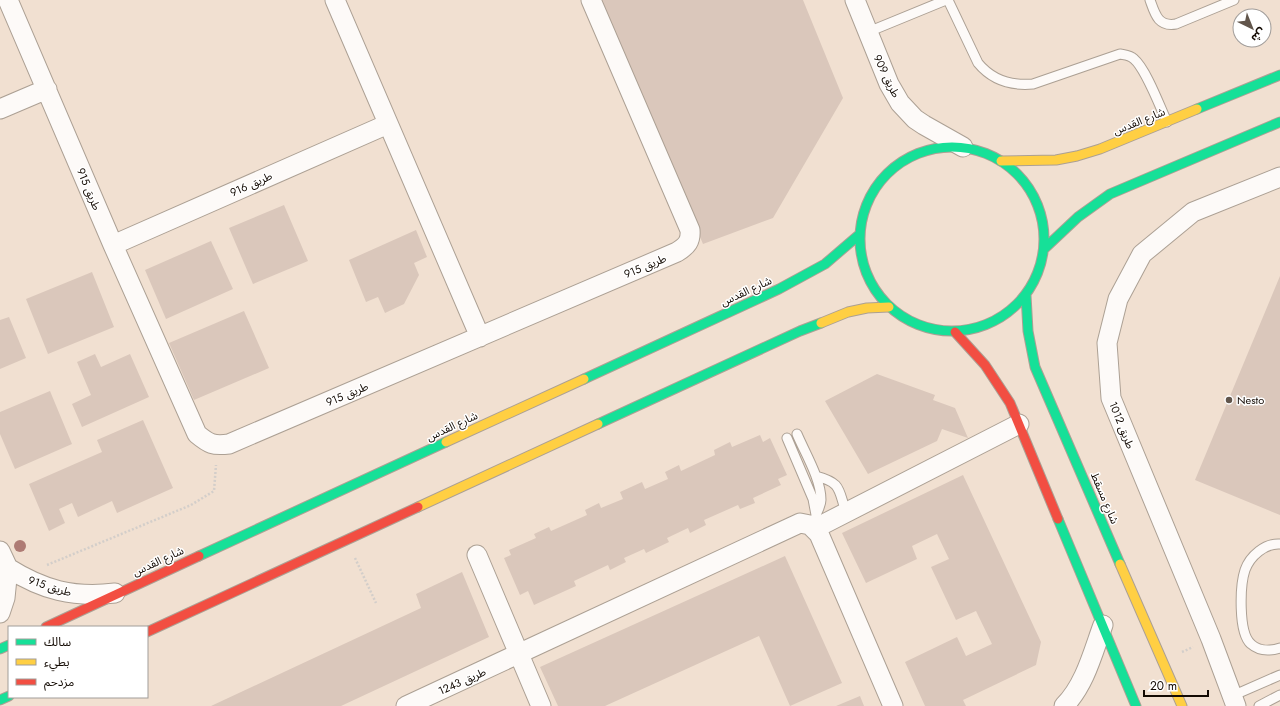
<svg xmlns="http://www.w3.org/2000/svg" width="1280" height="706" font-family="Jost,'Noto Sans Arabic',sans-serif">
  <rect width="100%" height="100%" fill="#f1e0d1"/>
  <!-- building -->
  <path fill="#dac7bb" d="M600,0H803L843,98L773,218L703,244Z
    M284,205L308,261L253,284L229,228Z
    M416,230L427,257L414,263L419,275L404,304L385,313L378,297L366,302L349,260Z
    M211,241L233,289L166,319L145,270Z
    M92,272L114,327L48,354L26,299Z
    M1280,276V515L1195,480Z
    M244,311L269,368L194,400L169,343Z
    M9,317L26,358L0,369V320Z
    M95,354L101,367L130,354L149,397L82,427L72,404L91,395L77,362Z
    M877,374L935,395L933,400L955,408L968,438L942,429L937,441L868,474L825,401Z
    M50,391L72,444L15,469L0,434V412Z
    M143,420L173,488L117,513L112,501L78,517L72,503L59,509L65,523L49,531L29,484L102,452L97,440Z
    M760,435L763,442L770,438L787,475L778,479L781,485L753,498L755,503L740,509L738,505L704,520L706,525L690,533L688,528L667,538L669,542L646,553L644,549L624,558L626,562L610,570L608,565L574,581L576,586L534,605L528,591L520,595L504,558L511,555L509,550L536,538L534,534L549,527L551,531L587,515L585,510L599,503L601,508L623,499L620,492L642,482L645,489L668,479L665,472L679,465L681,471L715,455L714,450L730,442L732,447Z
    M963,475L1041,642L1036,665L963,700L966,706H925L905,662L957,637L966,656L992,644L976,611L956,620L931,567L949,559L937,534L912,546L917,559L866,583L842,533Z
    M785,556L842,683L790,706L759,636L605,706H558L540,667Z
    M462,572L489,637L341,706H211L421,608L416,594Z
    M860,696L864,706H836Z"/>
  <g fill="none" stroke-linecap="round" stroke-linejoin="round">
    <!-- lane casing -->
    <g stroke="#aca094" stroke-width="11">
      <path id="lane" d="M948,0L978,63C992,80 1011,86 1033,84L1120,54C1125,55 1130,55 1134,59C1146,69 1160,107 1167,122
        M1150,0C1155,14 1158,27 1176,24L1234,0
        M868,32L946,0
        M797,434C805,453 821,479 821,500C821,505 818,510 816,515
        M787,438L813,499L816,515L814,529
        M816,476C842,483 838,489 846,512
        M1280,544C1265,543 1250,556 1245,570C1240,585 1238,633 1251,644C1260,652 1270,651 1280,648
        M1232,696L1280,675
        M1259,706L1280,695"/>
    </g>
    <!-- street casing -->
    <g stroke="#aca094" stroke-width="21">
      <path id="street" d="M8,0L113,245L197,434C209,444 213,446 229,444L677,252C687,246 691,241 690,230L591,0
        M335,0L480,337
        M855,0L889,84L900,103L915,119L924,125L963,147
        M0,109L47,89
        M113,245L388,124
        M814,529L1019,424
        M0,551L8,568L5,598L0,613
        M477,555L541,706
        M8,568C43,590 73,598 115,593
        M406,706L800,523L810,525L819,534L893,706
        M1064,706C1085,685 1093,652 1103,625
        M1236,706L1211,639L1111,398L1107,343L1118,299L1142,254L1193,212L1280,177"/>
    </g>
    <!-- fast casing -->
    <g stroke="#aca094" stroke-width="11">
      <path id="fast" d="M1197,109L1280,75
        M860 239a92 92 0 1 1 184 0a92 92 0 1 1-184 0Z
        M1044,249L1078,217L1110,194L1280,122
        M1026,295L1028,331L1035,367L1120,564
        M584,379L779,289L825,264L860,234
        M598,424L800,331L821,323
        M1058,519L1136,706
        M199,556L446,442
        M0,649L9,645
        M0,700L9,696"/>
    </g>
    <!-- slow casing -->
    <g stroke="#aca094" stroke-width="11">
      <path id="slow" d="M1001,161L1056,160L1077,156L1100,149L1197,109
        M821,323L848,312L867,308L889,307
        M446,442L584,379
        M418,507L598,424
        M1120,564L1182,706"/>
    </g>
    <!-- jam casing -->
    <g stroke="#aca094" stroke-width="11">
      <path id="jam" d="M955,332L985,365L1010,403L1058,519
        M46,627L199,556
        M147,632L418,507"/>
    </g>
    <!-- path -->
    <path stroke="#d3ceca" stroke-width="2.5" stroke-dasharray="2 2" stroke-linecap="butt" d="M355,558L376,603
      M47,565L191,505L214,491L216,465
      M1182,652L1193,647"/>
    <!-- lane -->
    <use href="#lane" stroke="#fdfaf8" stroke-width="9"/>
    <!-- street -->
    <use href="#street" stroke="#fdfaf8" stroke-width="19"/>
    <!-- fast -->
    <use href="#fast" stroke="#16e098" stroke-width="9"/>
    <!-- slow -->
    <use href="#slow" stroke="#ffcf43" stroke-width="9"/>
    <!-- jam -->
    <use href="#jam" stroke="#f24e42" stroke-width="9"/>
  </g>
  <!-- trees -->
  <circle fill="#ae7b74" cx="20" cy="546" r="6"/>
  <!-- markers -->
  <circle fill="#61554b" stroke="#fff" stroke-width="1.5" cx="1229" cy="400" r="4"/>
  <g text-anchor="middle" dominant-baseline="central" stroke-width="3" stroke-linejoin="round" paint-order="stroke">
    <!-- street labels -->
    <g font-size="11" fill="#130a03" stroke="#fff">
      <text transform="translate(887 76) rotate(64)">طريق 909</text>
      <text transform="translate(1139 121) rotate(-22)">شارع القدس</text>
      <text transform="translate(251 184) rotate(-24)">طريق 916</text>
      <text transform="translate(89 189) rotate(67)">طريق 915</text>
      <text transform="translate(645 266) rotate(-23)">طريق 915</text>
      <text transform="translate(746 291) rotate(-25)">شارع القدس</text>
      <text transform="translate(347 394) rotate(-23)">طريق 915</text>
      <text transform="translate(1122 425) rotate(68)">طريق 1012</text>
      <text transform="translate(452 426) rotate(-25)">شارع القدس</text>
      <text transform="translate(1105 498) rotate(67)">شارع مسقط</text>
      <text transform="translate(158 561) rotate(-25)">شارع القدس</text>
      <text transform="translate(50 586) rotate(17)">طريق 915</text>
      <text transform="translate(462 681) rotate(-24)">طريق 1243</text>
    </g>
    <!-- poi labels -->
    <g font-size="11" fill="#130a03" stroke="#fff" text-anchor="start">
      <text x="1237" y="400">Nesto</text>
    </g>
  </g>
  <!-- legend -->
  <rect x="8" y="626" width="140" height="72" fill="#ffffff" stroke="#a19d9a"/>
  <rect x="16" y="639" width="20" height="6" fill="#16e098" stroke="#a19d9a"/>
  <text x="44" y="646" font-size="12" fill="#130a03">سالك</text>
  <rect x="16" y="659" width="20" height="6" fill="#ffcf43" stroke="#a19d9a"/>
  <text x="44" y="666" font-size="12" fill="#130a03">بطيء</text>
  <rect x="16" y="679" width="20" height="6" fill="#f24e42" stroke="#a19d9a"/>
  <text x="44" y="686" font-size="12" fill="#130a03">مزدحم</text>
  <!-- north arrow -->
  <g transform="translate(1252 28) rotate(137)"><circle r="19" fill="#ffffff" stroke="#a19d9a"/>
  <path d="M0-3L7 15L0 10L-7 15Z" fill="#61554b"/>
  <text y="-6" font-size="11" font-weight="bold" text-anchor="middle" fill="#130a03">ش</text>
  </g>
  <!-- scale -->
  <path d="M1144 690v6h64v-6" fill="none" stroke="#130a03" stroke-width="2"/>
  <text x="1150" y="690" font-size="12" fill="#130a03" stroke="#ffffff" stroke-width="3" paint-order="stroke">20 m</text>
</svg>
